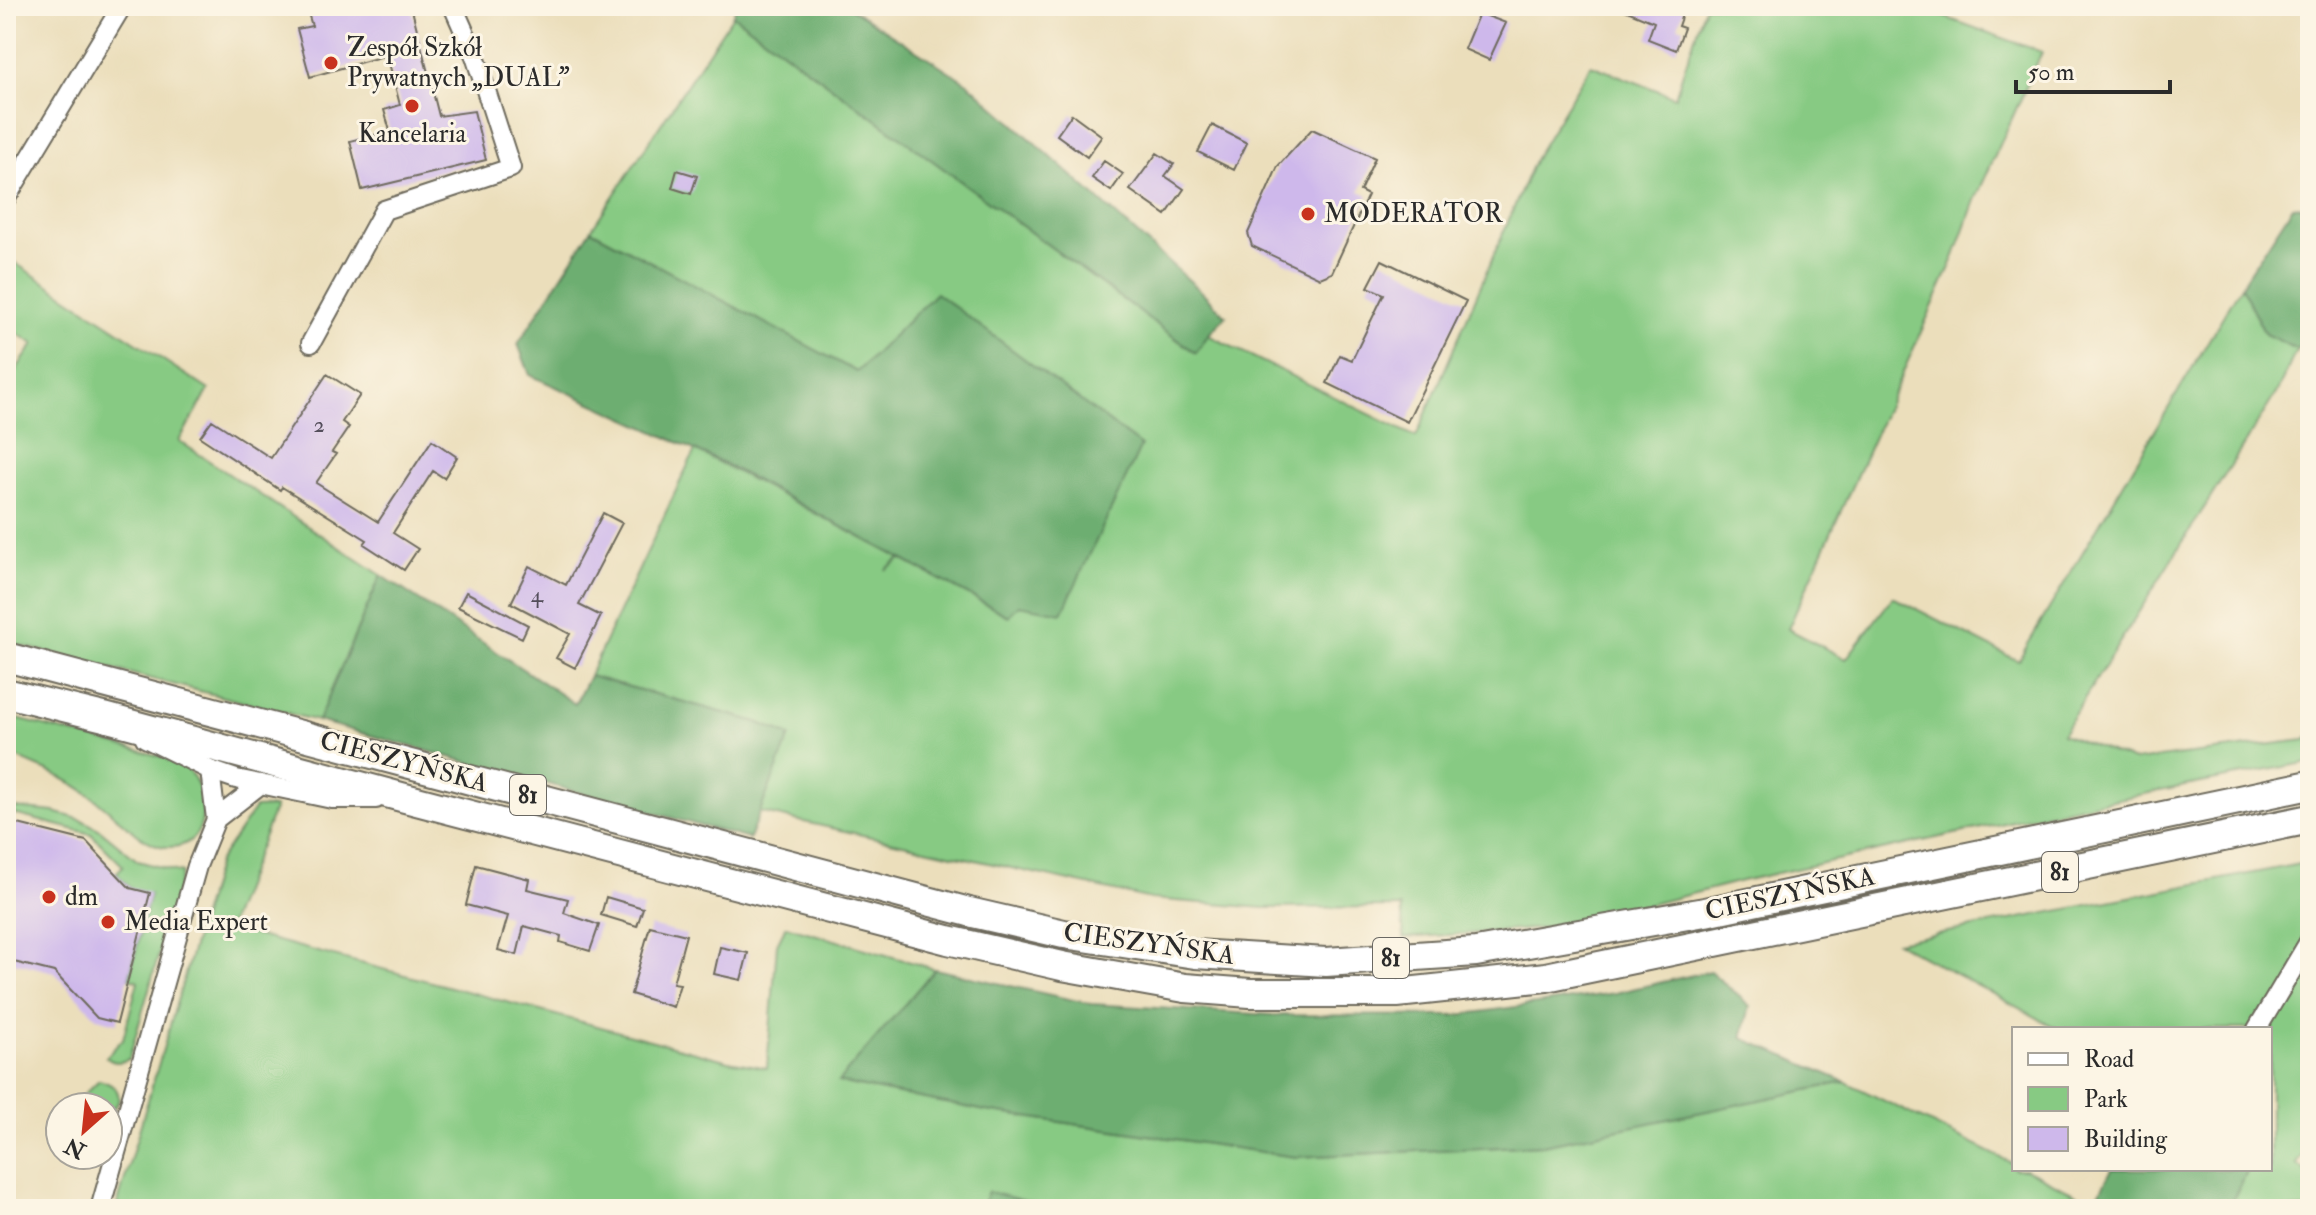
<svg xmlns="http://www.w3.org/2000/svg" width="2316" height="1215" font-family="'IM FELL Double Pica',serif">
  <rect width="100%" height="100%" fill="#fcf5e5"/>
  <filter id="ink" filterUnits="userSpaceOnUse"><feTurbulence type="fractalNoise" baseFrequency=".0125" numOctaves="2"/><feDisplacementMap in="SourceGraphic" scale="16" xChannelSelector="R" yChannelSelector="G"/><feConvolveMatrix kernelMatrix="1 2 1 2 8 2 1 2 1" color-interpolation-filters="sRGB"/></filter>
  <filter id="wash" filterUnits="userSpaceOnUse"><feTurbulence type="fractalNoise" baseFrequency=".006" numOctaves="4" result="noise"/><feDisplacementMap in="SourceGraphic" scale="32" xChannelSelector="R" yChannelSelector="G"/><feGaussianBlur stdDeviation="1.8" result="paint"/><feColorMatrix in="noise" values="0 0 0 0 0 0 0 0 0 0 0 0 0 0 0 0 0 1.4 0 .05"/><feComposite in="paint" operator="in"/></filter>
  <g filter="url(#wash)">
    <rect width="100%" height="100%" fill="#ebdebb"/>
    <!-- green -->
    <path fill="#87ca83" stroke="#597a57" stroke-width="2" d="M1705,6H1914L2042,52L1975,200L1955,256L1788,629L1846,659L1893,597L2018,661L2241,286L2265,334L2297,349L2277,392L2062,734L2134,761L2305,740L2310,736V762L2077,807L1746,880L1561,927L1404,938L1401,907L1264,908L1151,899L759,812L789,736L757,722L589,676L695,450L900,558L885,570L901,559L1008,616L858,373L591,230L733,15L1196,353L1208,335L1416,437L1536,156L1591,65L1675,97Z
      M6,257L209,390L179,441L381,575L318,721L6,642V384L34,344L6,327Z
      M6,716L179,761C210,782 216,850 166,847C142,846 111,810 91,796C80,787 67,780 54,774C38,766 19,762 6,749Z
      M6,807L54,812L82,820L99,829L138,861L182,873L129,1059C121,1063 113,1064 106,1057L123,1039L138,981L129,978L150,894L130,888L116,873L123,866L91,834L6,812Z
      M275,807L228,928L729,1061L767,1068L777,944L786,926L935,969L839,1082L986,1111L1295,1157L1543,1145L1846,1082L2014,1164V1169H2025L2107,1209H116L218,862L255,808Z
      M2310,862V1144L2296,1164L2310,1174V1209H2228L2248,1169H2270V1029H2058L1896,942Z
      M99,1080C112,1084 121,1088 118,1103L110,1112L108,1107H82L77,1101Z"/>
    <!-- forest -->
    <path fill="#6dae71" stroke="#4c6c4e" stroke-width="2" d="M736,6H847L969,84L1200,290L1226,316L1208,335L1196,353L733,15Z
      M2293,206L2310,207V331L2297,349L2265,334L2241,286Z
      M591,230L857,372L936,293L1141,446L1062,613L1019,605L1008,616L721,462L530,375L518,344Z
      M381,575L575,704L589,676L757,722L790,736L749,839L318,721Z
      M935,969L1091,1004L1272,1015L1451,1016L1615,993L1710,971L1750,1006L1742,1038L1846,1082L1543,1145L1295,1157L986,1111L838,1082Z
      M2112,1169H2248L2228,1209H2107L2094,1203Z
      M988,1192L1059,1209H981Z"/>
    <g id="blocks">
      <!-- building -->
      <path fill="#ceb8eb" d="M333,6H411L439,116L474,111L486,160L362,190L350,141L390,131L384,110L400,105L387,55L310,77L297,29L312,26L308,13Z
        M1615,6H1685L1678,26L1684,28L1676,50L1648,39L1654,22Z
        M1479,13L1506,23L1489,60L1464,49Z
        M1072,114L1102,136L1087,157L1057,135Z
        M1212,125L1247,143L1234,170L1198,152Z
        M1312,129L1375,158L1360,191L1368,195L1332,273L1320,278L1252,246L1248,233L1278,166Z
        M1157,153L1174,164L1165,176L1184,189L1166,215L1130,190Z
        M1104,161L1123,174L1111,191L1092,178Z
        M677,170L697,176L691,194L672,188Z
        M1382,260L1466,301L1407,422L1327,383L1340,355L1352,360L1384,294L1368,287Z
        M327,374L360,395L342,422L349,427L332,452L336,454L316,483L378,522L432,440L457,457L444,478L433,471L393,533L418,549L404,570L364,544L367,540L282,487L280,490L200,437L212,420L271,458Z
        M603,513L622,523L579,605L601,616L575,668L556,658L570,634L511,603L529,566L566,585Z
        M466,592L528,625L522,638L458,607Z
        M6,821L86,841L130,888L150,893L117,1023L97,1018L54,972L6,960Z
        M476,865L529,879L527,889L568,899L564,913L599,925L590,951L560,942L561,936L524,926L517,955L498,950L508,916L466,905Z
        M606,897L643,908L637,926L601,915Z
        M650,926L686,935L673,983L680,984L673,1007L631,994Z
        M720,947L748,953L741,980L714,974Z"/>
    </g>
  </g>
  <g filter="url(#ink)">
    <use href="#blocks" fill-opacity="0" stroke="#6e6a5d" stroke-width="2"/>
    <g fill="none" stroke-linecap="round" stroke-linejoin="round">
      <!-- minor casing -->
      <g stroke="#6e6a5d" stroke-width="22">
        <path id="minor" d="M6,198L122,6
          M311,343L384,210L511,168L475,56L453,6
          M145,738L210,770L236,779L332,799H376
          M210,770L216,819
          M2257,1029L2310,940
          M100,1209L197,866L216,819L261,784"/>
      </g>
      <!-- primary casing -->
      <g stroke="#6e6a5d" stroke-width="32">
        <path id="primary" d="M6,657L969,912L1064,934L1195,954L1326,962L1476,952L1705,912L2310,785
          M6,693L104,717L405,798L948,940L1062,966L1185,988L1250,993H1397L1546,977L2310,819"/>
      </g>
      <!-- minor -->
      <use href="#minor" stroke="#fff" stroke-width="18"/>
      <!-- primary -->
      <use href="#primary" stroke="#fff" stroke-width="28"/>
    </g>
  </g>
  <!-- markers -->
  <g fill="#c8321e" stroke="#fcf5e5" stroke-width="3">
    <circle cx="331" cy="63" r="8"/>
    <circle cx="412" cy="106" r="8"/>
    <circle cx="1308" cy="214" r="8"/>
    <circle cx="49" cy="897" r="8"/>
    <circle cx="108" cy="922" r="8"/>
  </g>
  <g text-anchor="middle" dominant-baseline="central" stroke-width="6" stroke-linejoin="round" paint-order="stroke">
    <!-- number labels -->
    <g font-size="22" fill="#544e5b">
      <text x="319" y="425">2</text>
      <text x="537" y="595">4</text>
    </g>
    <!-- shield labels -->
    <g fill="#fcf5e5" stroke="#6a6863" stroke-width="2">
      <rect x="510" y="775" width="36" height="40" rx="6"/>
      <rect x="2042" y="852" width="36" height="40" rx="6"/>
      <rect x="1373" y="938" width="36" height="40" rx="6"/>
    </g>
    <g font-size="24" font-weight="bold" fill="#2b2b2b">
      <text x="528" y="795">81</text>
      <text x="2060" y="872">81</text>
      <text x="1391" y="958">81</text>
    </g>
    <!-- poi labels -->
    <g font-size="26" fill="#2b2b2b" stroke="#fcf5e5" text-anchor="start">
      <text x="347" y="48">Zespół Szkół<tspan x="347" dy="30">Prywatnych „DUAL”</tspan></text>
      <text x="412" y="134" text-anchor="middle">Kancelaria</text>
      <text x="1324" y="214">MODERATOR</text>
      <text x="65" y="897">dm</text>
      <text x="124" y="922">Media Expert</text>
    </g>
    <!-- street labels -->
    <g font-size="26" fill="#2b2b2b" stroke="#fcf5e5">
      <text transform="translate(404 762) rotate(15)">CIESZYŃSKA</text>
      <text transform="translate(1790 894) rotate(-12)">CIESZYŃSKA</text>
      <text transform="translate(1149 944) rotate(8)">CIESZYŃSKA</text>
    </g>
  </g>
  <!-- margin -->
  <rect width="2316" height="1215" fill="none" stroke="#fcf5e5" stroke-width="32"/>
  <!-- legend -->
  <rect x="2012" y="1027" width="260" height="144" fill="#fcf5e5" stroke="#a8a49b" stroke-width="2"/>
  <rect x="2028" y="1053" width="40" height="12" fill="#ffffff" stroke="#a8a49b" stroke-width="2"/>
  <text x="2084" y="1067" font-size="24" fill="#2b2b2b">Road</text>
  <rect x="2028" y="1087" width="40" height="24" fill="#87ca83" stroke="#a8a49b" stroke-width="2"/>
  <text x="2084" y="1107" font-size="24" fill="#2b2b2b">Park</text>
  <rect x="2028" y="1127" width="40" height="24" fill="#ceb8eb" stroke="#a8a49b" stroke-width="2"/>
  <text x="2084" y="1147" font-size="24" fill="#2b2b2b">Building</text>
  <!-- north arrow -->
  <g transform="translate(84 1131) rotate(207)"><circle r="38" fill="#fcf5e5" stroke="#a8a49b" stroke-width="2"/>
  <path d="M0-6L14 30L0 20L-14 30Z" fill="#c8321e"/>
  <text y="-12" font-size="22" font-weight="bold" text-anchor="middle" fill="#2b2b2b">N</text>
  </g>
  <!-- scale -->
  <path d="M2016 80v12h154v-12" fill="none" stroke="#2b2b2b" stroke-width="4"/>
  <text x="2028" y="80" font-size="24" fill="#2b2b2b" stroke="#fcf5e5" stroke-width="6" paint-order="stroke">50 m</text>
</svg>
